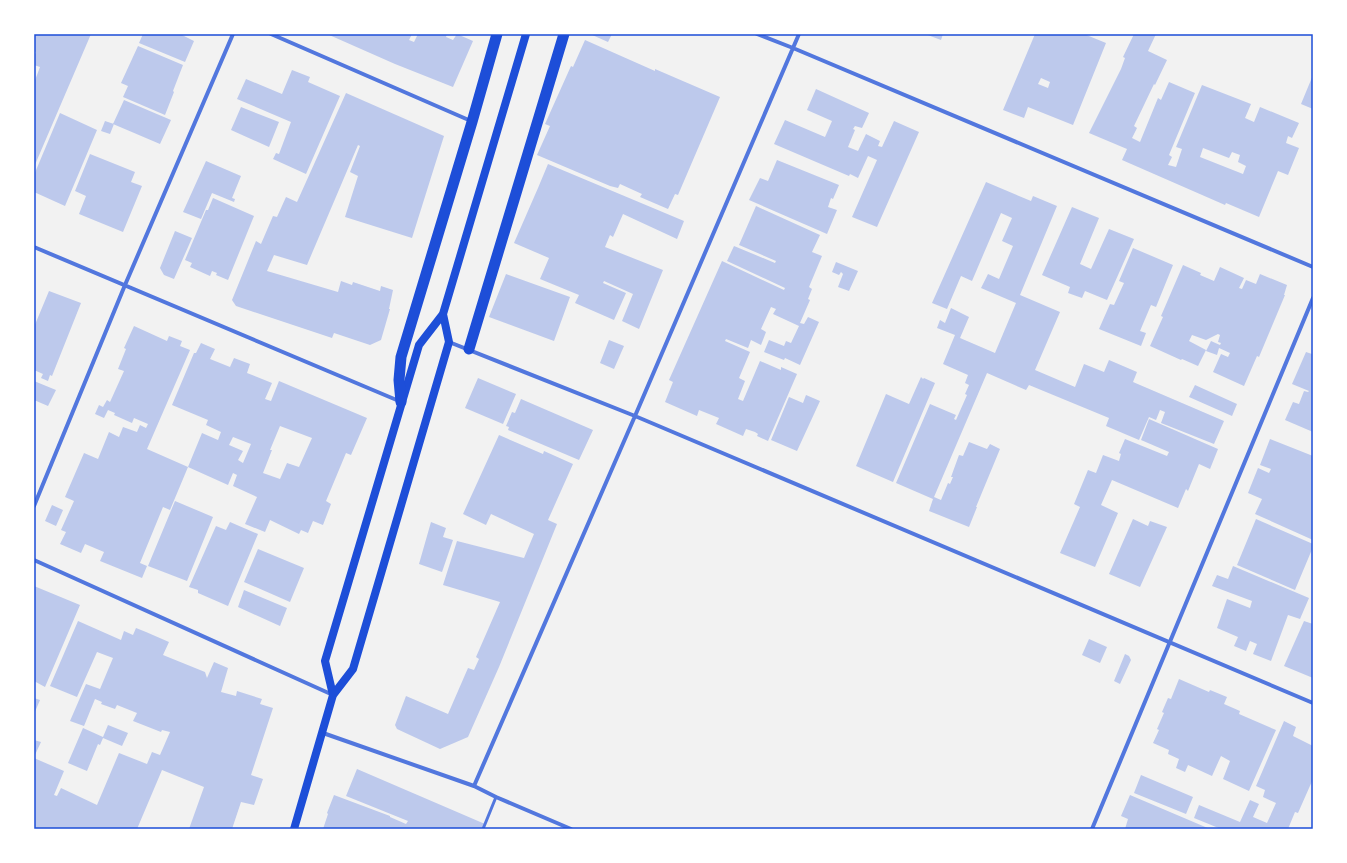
<svg xmlns="http://www.w3.org/2000/svg" width="1347" height="863" font-family="'Titillium Web',sans-serif">
  <rect width="100%" height="100%" fill="#f2f2f2"/>
  <!-- building -->
  <path fill="#bdc9ec" fill-rule="evenodd" d="M34,34H91L34,167V83L40,67L34,65V57L36,52L34,51Z
    M143,34H180L194,41L185,62L139,43Z
    M327,34H412L409,40L414,42L418,34H447L446,37L453,40L457,34L473,41L453,87L395,64Z
    M590,34H612L608,42Z
    M925,34H943L941,40Z
    M1035,34H1084L1106,43L1073,125L1028,107L1024,118L1003,110ZM1041,78L1050,82L1048,88L1038,84Z
    M1134,34H1156L1148,51L1167,60L1155,85L1154,84L1134,126L1137,128L1132,138L1140,142L1158,98L1161,100L1169,82L1195,93L1169,155L1172,157L1168,165L1176,167L1182,149L1176,147L1202,85L1251,104L1245,118L1254,122L1260,107L1299,123L1292,138L1288,136L1286,143L1299,148L1288,175L1278,171L1259,217L1226,203L1225,205L1122,160L1127,149L1089,133L1121,69L1125,58L1123,57ZM1203,148L1229,158L1232,152L1240,155L1238,162L1246,166L1243,174L1200,157Z
    M585,40L655,71V69L720,97L678,195L675,194L668,209L640,197L642,194L620,184L618,188L610,186L537,155L550,126L545,124L571,66L573,67Z
    M138,46L183,65L173,91L174,92L165,115L123,97L128,86L121,83Z
    M292,70L310,77L308,82L340,96L306,174L273,159L276,153L279,154L291,122L237,99L246,79L282,94Z
    M1313,75V109L1301,104Z
    M816,89L869,113L862,128L855,126L853,129L855,130L848,147L858,151L866,134L880,141L878,146L882,147L894,121L919,132L877,227L852,217L877,160L868,156L858,178L850,174L849,176L774,144L785,120L825,137L832,121L807,110Z
    M346,93L444,136L412,238L345,217L358,176L350,172L360,146L358,145L307,265L274,255L267,271L338,292L341,281L352,285L353,282L380,291L381,286L393,290L389,309H390L381,340L370,345L334,333L332,338L236,306L232,300L256,241L261,244L273,216L277,217L286,197L297,202Z
    M124,100L171,120L160,144L113,124Z
    M241,107L279,122L269,147L231,130Z
    M60,113L97,130L65,206L34,192V175Z
    M105,121L114,124L110,134L101,131Z
    M90,154L135,172L131,182L142,186L123,232L79,214L86,196L75,191Z
    M777,160L839,185L833,199L831,198L828,207L837,210L827,234L749,200L760,178L768,181Z
    M206,161L241,176L232,198L235,199L234,202L212,193L201,219L183,212Z
    M548,164L684,221L677,239L623,214L613,237L610,235L605,247L663,270L639,329L622,321L633,294L604,281L603,283L626,293L614,320L575,303L579,295L540,279L549,258L514,243L538,188Z
    M986,182L1031,201L1033,196L1057,206L1020,295L1060,312L1035,370L1075,387L1084,364L1104,372L1109,360L1137,372L1133,382L1224,421L1214,444L1161,423L1165,412L1160,410L1156,420L1149,417L1139,440L1106,426L1109,418L1029,385L1026,390L987,373L934,497L941,500L948,483L950,484L953,477H951L959,455L963,456L969,442L987,449L990,444L1000,449L976,507H977L969,527L929,511L933,499L896,483L930,404L956,415L954,419L956,420L967,395L965,394L969,385L965,383L968,375L943,364L955,335L937,328L940,320L945,323L951,308L969,317L960,338L995,353L1016,303L981,288L988,274L999,279L1013,246L1002,241L1012,218L1001,213L972,281L961,276L947,309L932,303Z
    M213,198L254,216L228,280L216,275L217,273L212,271L210,276L190,267L192,263L185,260L206,210H208Z
    M756,206L820,235L812,252L822,256L809,287L812,289L808,299L810,300L800,323L804,324L808,317L819,322L800,365L785,358L784,360L764,352L769,340L784,346L786,341L791,343L799,326L773,314L776,309L771,307L761,329L766,332L761,345L751,340L748,348L726,339L725,341L750,352L739,378L745,381L738,399L743,401L760,361L781,370V367L797,374L768,441L757,436L758,434L755,432L746,429L743,436L716,424L719,418L699,410L697,416L665,402L673,382L669,380L722,261L784,290L785,288L727,261L734,246L775,263L776,261L739,245Z
    M1072,207L1099,218L1080,264L1091,269L1109,229L1134,239L1107,300L1085,291L1082,298L1068,293L1070,287L1042,275Z
    M175,231L192,238L174,279L164,275L160,268Z
    M1133,248L1173,265L1156,307L1151,305L1140,331L1146,333L1141,346L1099,329L1110,304L1114,305L1124,283L1119,281Z
    M836,262L858,271L849,291L838,287L843,274L841,272L839,275L832,272Z
    M1183,265L1201,273L1200,275L1214,281L1220,267L1244,278L1239,288L1242,289L1246,280L1256,284L1260,274L1287,285L1284,295H1285L1259,357L1257,356L1244,386L1213,372L1221,354L1228,357L1230,353L1219,348L1217,355L1206,351L1211,341L1220,345L1221,343L1218,342L1220,335L1218,334L1206,340L1192,335L1189,341L1206,350L1198,366L1182,359L1181,360L1150,346L1163,317L1161,316Z
    M506,274L570,297L554,341L489,317Z
    M49,291L81,303L52,376L50,375L48,381L41,378L43,374L34,370V327Z
    M134,326L167,341L169,336L182,341L180,346L190,350L147,449L188,467L202,433L218,440L221,432L206,425L208,420L172,405L194,353H196L201,343L215,349L210,359L230,367L234,358L250,364L247,373L272,383L265,399L271,401L279,381L367,418L351,455L346,453L326,501L331,504L323,525L313,521L308,533L301,530L299,534L270,520L265,532L245,524L257,497L233,486L237,475L233,473L228,485L188,467L170,510L163,507L140,563L147,566L142,578L100,561L104,552L85,544L81,553L60,544L66,532L61,530L74,501L65,497L84,453L98,459L109,432L119,437L123,427L137,432L140,425L146,428L148,424L134,418L132,423L114,415L115,413L108,410L104,418L95,414L99,405L103,407L107,400L110,402L124,371L118,369L126,349L124,348ZM280,426L312,438L299,467L287,463L280,479L263,473L272,450H270ZM233,437L251,444L243,463L238,460L243,451L229,445Z
    M609,340L624,346L614,369L600,363Z
    M1306,352L1312,354L1313,352V432L1285,420L1293,402L1299,404L1304,391L1308,392L1309,391L1292,384Z
    M921,377L923,379L924,378L935,383L893,482L856,466L886,394L909,404Z
    M478,378L516,394L503,424L465,408Z
    M34,381L56,390L48,406L34,400Z
    M1195,385L1237,404L1232,416L1189,397Z
    M806,395L820,401L797,451L771,440L789,397L803,403Z
    M521,399L593,430L579,460L508,430L509,427L506,426L512,412L515,413Z
    M1149,419L1218,449L1210,469L1199,464L1188,491L1186,489L1178,508L1112,480L1101,505L1118,513L1095,567L1060,553L1080,507L1074,504L1088,470L1096,473L1103,455L1119,461L1121,454L1119,453L1125,439L1167,456L1169,452L1141,440Z
    M499,435L543,454L544,451L573,464L548,520L557,524L499,667L468,737L440,749L397,729L395,725L406,696L448,714L468,668L474,670L479,659L476,657L500,602L443,585L457,541L524,558L534,534L491,514L486,525L463,514Z
    M1270,439L1313,456V540L1255,514L1262,499L1248,493L1258,468L1269,473L1271,469L1260,465Z
    M175,501L213,517L187,581L148,566Z
    M52,505L63,510L56,526L45,521Z
    M1133,519L1148,526L1150,521L1167,527L1140,587L1109,574Z
    M1256,519L1313,544V547L1295,590L1237,565Z
    M230,522L258,534L228,606L198,593V590L189,587L216,526L226,530Z
    M431,522L446,528L443,537L453,540L442,572L419,564Z
    M258,549L304,568L290,602L244,582Z
    M1233,566L1309,598L1300,619L1288,615L1271,661L1253,654L1257,644L1250,641L1246,651L1234,646L1238,637L1217,628L1227,599L1250,608L1252,601L1212,586L1217,575L1228,579Z
    M34,586L80,605L45,687L34,681Z
    M244,590L287,608L280,626L238,607Z
    M78,621L121,640L124,631L133,635L136,628L146,632L169,642L163,655L205,672L207,678L214,662L228,668L221,692L236,696L237,691L262,699L260,704L273,708L251,775L263,779L254,805L241,802L232,829H189L204,787L162,770L137,829H34V758L64,771L54,795L57,796L61,788L97,805L119,753L147,764L152,752L160,755L170,732L162,730L161,732L133,721L137,713L117,705L115,709L101,704L102,702L95,699L84,726L70,721L86,684L100,689L113,658L97,652L77,697L50,686Z
    M1304,621L1313,624V678L1284,666Z
    M1089,639L1107,647L1100,663L1082,655Z
    M1125,654L1129,656L1131,660L1120,684L1114,681Z
    M1179,679L1209,692L1210,690L1227,697L1224,704L1240,711L1239,714L1276,730L1249,791L1223,779L1230,761L1221,756L1212,776L1188,765L1185,772L1176,768L1179,759L1168,754L1169,750L1153,743L1159,730L1157,729L1164,713L1162,712L1168,698L1171,699Z
    M34,698L40,700L34,714Z
    M1284,721L1296,727L1293,736L1313,746V779L1298,813L1295,812L1288,829H1221L1194,818L1199,805L1240,822L1250,800L1259,804L1253,817L1267,823L1276,803L1263,797L1265,790L1256,786Z
    M108,725L128,733L122,746L103,738L100,745L98,744L87,771L68,763L83,728L103,737Z
    M34,740L41,742L34,757Z
    M357,769L485,824L483,829H323L328,814L327,813L334,795L390,816V817L406,824L408,821L346,796Z
    M1141,775L1193,797L1186,814L1134,793Z
    M1130,795L1210,829H1125L1128,819L1121,816Z"/>
  <g fill="none" stroke-linecap="round" stroke-linejoin="round">
    <!-- service -->
    <path stroke="#5277de" stroke-width="3" d="M483,829L496,797"/>
    <!-- minor -->
    <path stroke="#5277de" stroke-width="4" d="M271,34L471,121
      M757,34L793,48L1313,267
      M34,247L399,401
      M449,342L635,416L1313,703
      M34,506L125,285L233,34
      M34,560L333,695
      M323,733L474,786L496,797L571,829
      M474,786L635,416L799,34
      M1092,829L1313,298"/>
    <!-- secondary -->
    <path stroke="#1d4ed8" stroke-width="8" d="M333,695L325,661L419,345L443,314L526,34
      M294,829L333,695L353,669L449,342L443,314"/>
    <!-- trunk -->
    <path stroke="#1d4ed8" stroke-width="11" d="M469,349L564,34
      M401,402L399,380L401,357L472,122L497,34"/>
  </g>
  <!-- border -->
  <rect width="1347" height="863" fill="none" stroke="#ffffff" stroke-width="70"/>
  <rect x="35" y="35" width="1277" height="793" fill="none" stroke="#1d4ed8" stroke-width="1.5"/>
</svg>
